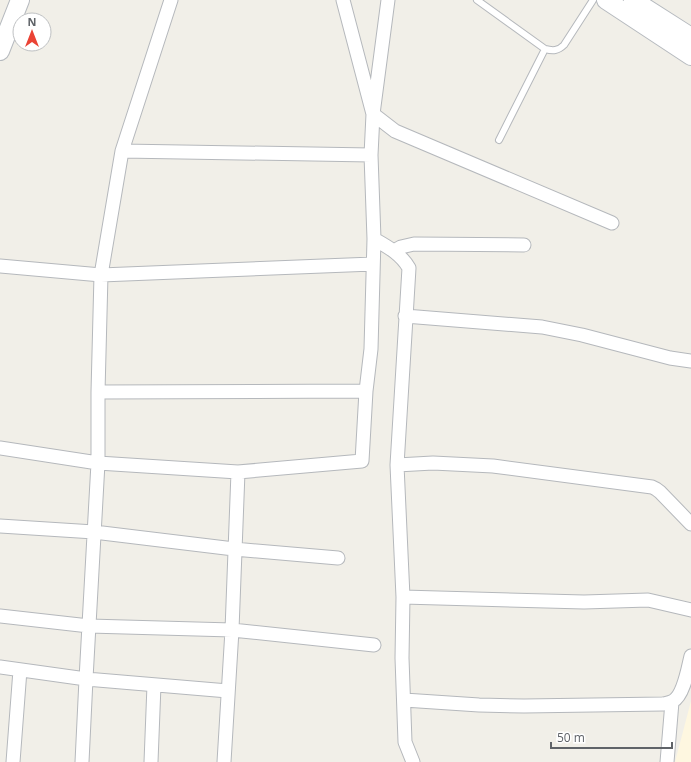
<svg xmlns="http://www.w3.org/2000/svg" width="691" height="762" font-family="'Open Sans',sans-serif">
  <rect width="100%" height="100%" fill="#f1efe8"/>
  <!-- commercial -->
  <path fill="#fef7e0" d="M691,701V762H675Z"/>
  <g fill="none" stroke-linecap="round" stroke-linejoin="round">
    <!-- lane casing -->
    <g stroke="#b5b8bc" stroke-width="8">
      <path id="lane" d="M477,0L545,49C553,51 558,51 564,45L593,0
        M499,140L545,49"/>
    </g>
    <!-- street casing -->
    <g stroke="#b5b8bc" stroke-width="15">
      <path id="street" d="M171,0L122,151L371,155
        M343,0L373,114L395,131L612,223
        M374,239C388,247 401,254 409,268L397,465L403,597L402,658L405,742L413,762
        M394,251L401,247L414,244L524,245
        M0,266L101,275L122,151
        M405,316L542,327L582,335L670,358L691,361
        M366,391L98,392L101,275L373,264
        M0,448L98,463L238,472
        M397,465L433,463L493,466L652,487L656,489L660,492L691,524
        M0,526L94,532L234,549L338,558
        M403,597L584,602L648,600L691,610
        M0,616L89,626L232,630L374,645
        M0,667L86,679L98,463V392
        M404,700L479,705L524,706L663,704C667,703 670,703 673,701C684,695 688,668 691,656
        M13,762L20,670
        M82,762L86,679L228,691
        M151,762L154,685
        M224,762L232,630L238,472L362,461L366,391L371,349L374,239L371,155L373,114L388,0
        M667,762L672,702"/>
    </g>
    <!-- secondary casing -->
    <g stroke="#b6babf" stroke-width="20">
      <path id="secondary" d="M606,0L691,56
        M633,0L691,37
        M0,51L20,0"/>
    </g>
    <!-- lane -->
    <use href="#lane" stroke="#fff" stroke-width="6"/>
    <!-- street -->
    <use href="#street" stroke="#fff" stroke-width="13"/>
    <!-- secondary -->
    <use href="#secondary" stroke="#fff" stroke-width="18"/>
  </g>
  <!-- north arrow -->
  <g transform="translate(32 32)"><circle r="19" fill="#ffffff" stroke="#bfc1c3"/>
  <path d="M0-3L7 15L0 10L-7 15Z" fill="#ea4335"/>
  <text y="-6" font-size="11" font-weight="bold" text-anchor="middle" fill="#5f6368">N</text>
  </g>
  <!-- scale -->
  <path d="M551 742v6h121v-6" fill="none" stroke="#5f6368" stroke-width="2"/>
  <text x="557" y="742" font-size="12" fill="#5f6368" stroke="#ffffff" stroke-width="3" paint-order="stroke">50 m</text>
</svg>
